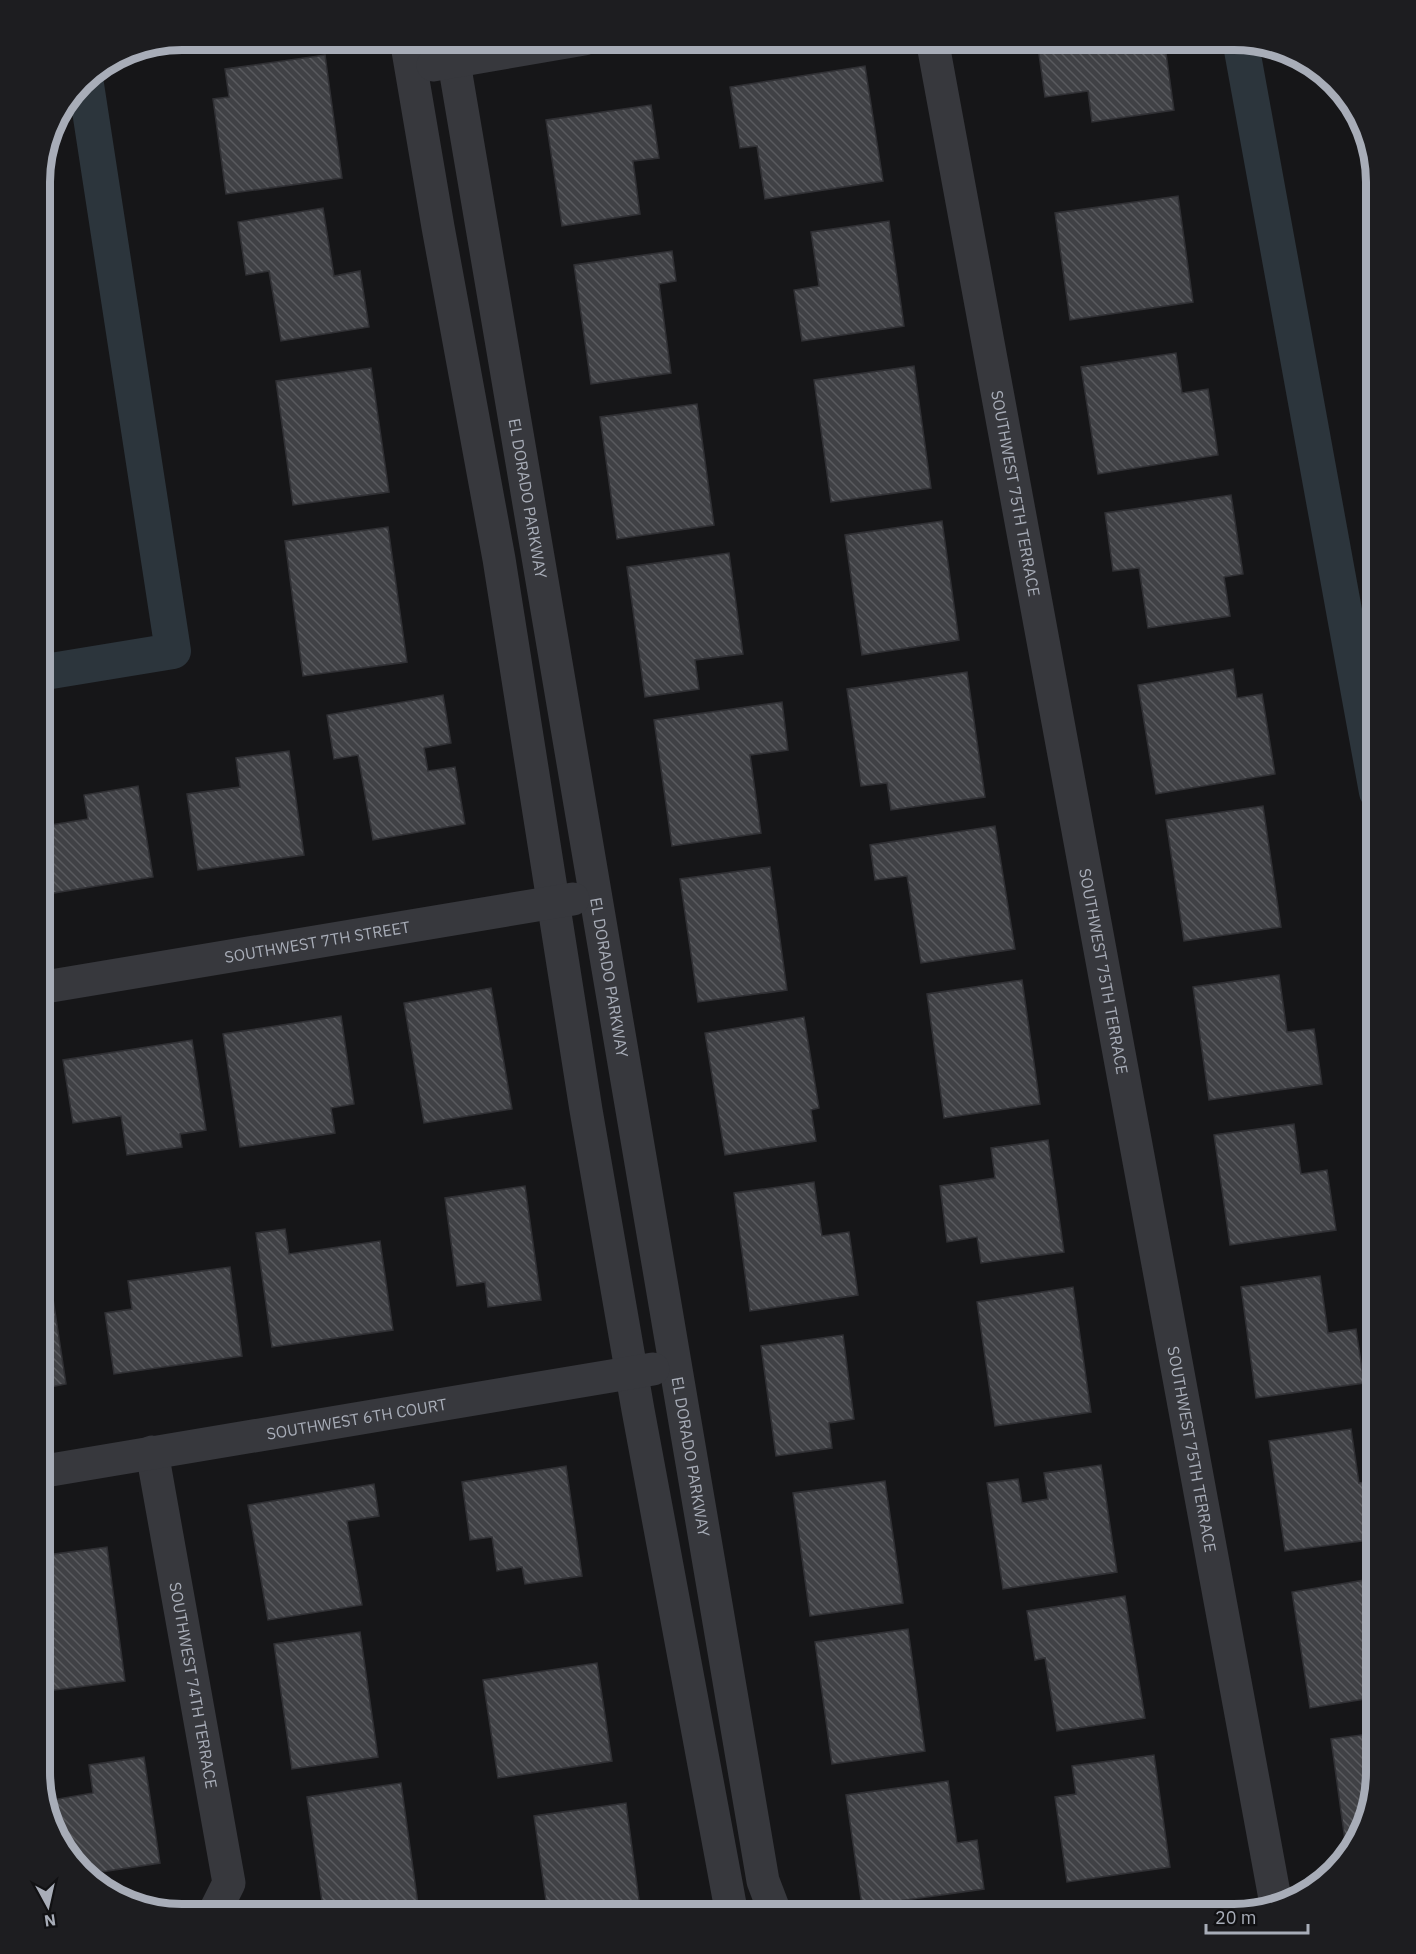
<svg xmlns="http://www.w3.org/2000/svg" width="1416" height="1954" font-family="'IBM Plex Sans',sans-serif">
  <defs>
    <pattern id="building-back-hatch" width="6" height="6" patternUnits="userSpaceOnUse" patternTransform="scale(1.5)"><rect width="6" height="6" fill="#404145"/><path d="M-1 5l2 2M0 0l6 6M5-1l2 2" fill="none" stroke="#595a5e"/></pattern>
  </defs>
  <rect width="100%" height="100%" fill="#161618"/>
  <g fill="none" stroke-linecap="round" stroke-linejoin="round">
    <!-- canal -->
    <path stroke="#2c353c" stroke-width="36" d="M1240,39L1377,792
      M39,673L173,651L85,78"/>
  </g>
  <!-- building -->
  <path fill="url(#building-back-hatch)" stroke="#303034" stroke-width="1.5" d="M1045,39H1164L1174,110L1092,122L1088,91L1045,97L1037,40Z
    M325,55L342,178L226,194L213,99L229,97L225,69Z
    M865,66L883,181L765,199L757,146L740,148L730,87Z
    M651,105L659,158L633,161L640,214L562,226L546,120Z
    M1178,196L1193,302L1070,320L1055,213Z
    M323,208L334,276L360,271L369,327L281,341L269,271L246,275L238,222Z
    M889,221L904,326L802,341L794,290L819,286L811,232Z
    M672,251L676,281L659,284L671,373L591,384L574,265Z
    M1176,353L1182,393L1208,389L1218,455L1098,474L1081,367Z
    M914,366L931,488L831,502L814,380Z
    M371,368L389,492L293,505L276,381Z
    M697,404L714,525L617,539L600,417Z
    M1231,495L1243,574L1224,577L1230,616L1148,628L1139,568L1113,571L1105,513Z
    M942,521L959,640L862,655L845,535Z
    M388,527L407,662L303,676L285,541Z
    M729,553L743,654L695,660L699,689L645,697L627,567Z
    M1233,669L1237,698L1262,694L1275,774L1156,794L1138,685Z
    M967,672L985,797L891,810L887,783L861,786L847,689Z
    M443,695L451,743L424,748L428,771L455,767L465,824L373,840L358,755L334,759L327,715Z
    M782,702L788,750L750,755L761,833L672,846L654,720Z
    M289,751L304,855L198,870L187,794L240,787L236,758Z
    M138,786L153,877L41,895L39,827L88,819L84,795Z
    M1263,806L1281,927L1184,941L1166,820Z
    M995,826L1015,949L921,963L907,876L875,880L870,845Z
    M770,867L787,990L698,1002L680,879Z
    M1279,975L1287,1032L1314,1029L1322,1084L1209,1100L1193,987Z
    M1022,980L1040,1104L944,1118L927,994Z
    M491,988L512,1109L424,1123L404,1003Z
    M341,1016L354,1104L331,1108L335,1133L240,1147L223,1034Z
    M804,1017L819,1108L811,1110L816,1141L725,1155L705,1033Z
    M192,1040L206,1130L180,1134L182,1147L127,1155L121,1116L73,1123L63,1060Z
    M39,1102L48,1168L39,1169Z
    M1294,1124L1301,1174L1327,1170L1336,1230L1230,1245L1214,1135Z
    M1048,1140L1064,1252L981,1263L977,1237L947,1242L940,1186L995,1178L991,1148Z
    M814,1182L822,1236L849,1232L858,1295L750,1311L734,1193Z
    M525,1186L541,1300L488,1307L485,1282L457,1286L445,1198Z
    M285,1229L289,1254L380,1241L393,1330L272,1347L256,1233Z
    M230,1267L242,1356L114,1374L105,1313L132,1309L128,1281Z
    M1320,1276L1328,1333L1356,1329L1364,1383L1256,1398L1241,1287Z
    M50,1279L66,1384L39,1389V1281Z
    M1073,1287L1091,1412L995,1426L977,1302Z
    M843,1335L854,1419L829,1423L832,1448L776,1456L761,1346Z
    M1351,1429L1359,1483L1377,1480V1539L1285,1551L1269,1441Z
    M1101,1465L1117,1572L1003,1589L987,1483L1018,1479L1022,1503L1048,1499L1044,1473Z
    M566,1466L582,1576L525,1584L522,1567L497,1571L492,1537L470,1540L462,1482Z
    M885,1481L903,1603L810,1616L793,1493Z
    M374,1484L379,1516L347,1521L362,1605L268,1620L248,1505Z
    M107,1547L125,1681L39,1692V1556Z
    M1377,1578V1697L1310,1708L1292,1592Z
    M1125,1596L1145,1718L1057,1731L1045,1658L1035,1660L1027,1611Z
    M908,1629L925,1751L832,1764L815,1642Z
    M360,1632L378,1757L292,1769L274,1644Z
    M597,1663L612,1761L498,1778L483,1680Z
    M1377,1733V1773L1358,1844L1347,1855L1331,1739Z
    M1154,1755L1170,1867L1067,1882L1055,1797L1076,1794L1072,1766Z
    M144,1757L160,1863L88,1874L58,1844L46,1801L93,1793L89,1765Z
    M948,1781L957,1843L977,1840L984,1889L862,1906L846,1795Z
    M401,1783L418,1904L342,1915H324L307,1797Z
    M626,1803L641,1915H548L534,1816Z
    M1188,1911L1189,1915H1159Z"/>
  <g fill="none" stroke-linecap="round" stroke-linejoin="round">
    <!-- minor -->
    <g stroke="#37383d" stroke-width="33">
      <path d="M406,39L438,227L499,559L586,1110L638,1410L732,1915"/>
      <path id="s1" d="M450,39L763,1881L776,1915"/>
      <path id="s2" d="M932,39L1276,1904"/>
      <path d="M433,65L584,39"/>
      <path id="s3" d="M39,988L573,899"/>
      <path id="s4" d="M152,1452L229,1883L213,1915"/>
      <path id="s5" d="M39,1472L653,1369"/>
    </g>
  </g>
  <g text-anchor="middle" dominant-baseline="central" stroke-width="5" stroke-linejoin="round" paint-order="stroke">
    <!-- street labels -->
    <g font-size="16" fill="#a8adb8" stroke="#111113">
      <text stroke="none"><textPath href="#s2" startOffset="462">SOUTHWEST 75TH TERRACE</textPath></text>
      <text stroke="none"><textPath href="#s1" startOffset="466">EL DORADO PARKWAY</textPath></text>
      <text stroke="none"><textPath href="#s3" startOffset="282">SOUTHWEST 7TH STREET</textPath></text>
      <text stroke="none"><textPath href="#s2" startOffset="948">SOUTHWEST 75TH TERRACE</textPath></text>
      <text stroke="none"><textPath href="#s1" startOffset="952">EL DORADO PARKWAY</textPath></text>
      <text stroke="none"><textPath href="#s5" startOffset="322">SOUTHWEST 6TH COURT</textPath></text>
      <text stroke="none"><textPath href="#s2" startOffset="1434">SOUTHWEST 75TH TERRACE</textPath></text>
      <text stroke="none"><textPath href="#s1" startOffset="1438">EL DORADO PARKWAY</textPath></text>
      <text stroke="none"><textPath href="#s4" startOffset="237">SOUTHWEST 74TH TERRACE</textPath></text>
    </g>
  </g>
  <!-- crop -->
  <path d="M0 0H1416V1954H0ZM182 50H1234A132 132 0 0 1 1366 182V1772A132 132 0 0 1 1234 1904H182A132 132 0 0 1 50 1772V182A132 132 0 0 1 182 50Z" fill="#1d1d20" fill-rule="evenodd"/>
  <path fill="none" stroke="#a8adb8" stroke-width="8" d="M182 50H1234A132 132 0 0 1 1366 182V1772A132 132 0 0 1 1234 1904H182A132 132 0 0 1 50 1772V182A132 132 0 0 1 182 50Z"/>
  <!-- north arrow -->
  <g transform="translate(48 1906) rotate(172)" stroke="#111113" stroke-width="4.5" paint-order="stroke">
  <path d="M0-4.5L10 22L0 15L-10 22Z" fill="#a8adb8"/>
  <text y="-9" font-size="16" font-weight="bold" text-anchor="middle" fill="#a8adb8">N</text>
  </g>
  <!-- scale -->
  <path d="M1206 1924v9h102v-9" fill="none" stroke="#a8adb8" stroke-width="3"/>
  <text x="1215" y="1924" font-size="18" fill="#a8adb8" stroke="#111113" stroke-width="4.5" paint-order="stroke">20 m</text>
</svg>
